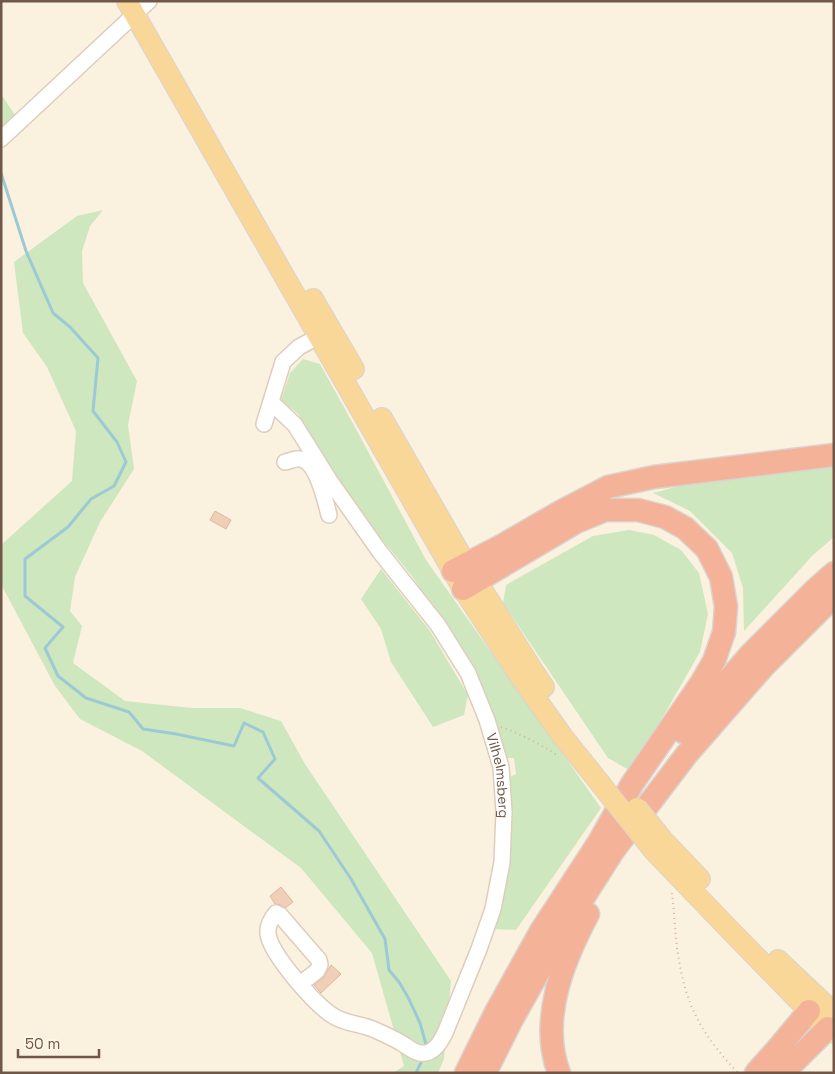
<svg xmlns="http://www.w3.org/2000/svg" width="835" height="1074" font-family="'Space Grotesk',sans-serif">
  <rect width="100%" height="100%" fill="#fbf1df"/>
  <!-- green -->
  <path fill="#cee7bf" d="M1,94L17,118L1,132Z
    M103,210L90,226L82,251L83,283L137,381L128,425L134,469L100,522L75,577L70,611L82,626L73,663L125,701L192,708H240L281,721L305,764L451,981L444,1059L438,1073H393L404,1066L372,953L301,868L142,751L80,719L55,686L2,586L1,545L72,481L76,431L47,367L23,333L14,262L77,216Z
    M303,359L320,364L356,429L426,560L601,808L516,930L495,929L499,895L512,821L506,779L516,774L514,758H501L486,696L457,645L412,576L347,497L298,414L281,400L290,373Z
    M834,464V537L813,555L744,631L743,588L732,553L690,511L653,493L683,485Z
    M629,530L654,535L681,550L699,573L708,614L700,652L657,727L629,770L608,758L503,603L506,585L593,536Z
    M381,569L430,631L468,695L464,715L433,727L391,662L381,629L361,599Z"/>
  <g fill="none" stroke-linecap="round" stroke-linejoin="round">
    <!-- stream -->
    <path stroke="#9ccad4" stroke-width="3" d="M1,173L26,251L53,313L70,327L98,358L93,411L117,442L126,462L114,486L91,499L68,527L25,559V596L63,627L45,648L58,676L86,698L129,712L143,729L176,734L234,746L244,723L263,732L275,759L258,778L319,831L351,879L385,939L389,970L399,982L409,999L420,1023L427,1048
      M416,1073L423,1058"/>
  </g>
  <!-- building -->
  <path fill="#efcfb8" stroke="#e1b799" d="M215,511L231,520L226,529L210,520Z
    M281,887L293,902L285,908L280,905L275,904L270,896Z
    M331,965L341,974L321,993L314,985L323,978Z"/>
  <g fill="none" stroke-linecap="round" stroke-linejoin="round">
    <!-- minor casing -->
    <g stroke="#decdbc" stroke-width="18">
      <g id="minor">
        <path d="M1,139L149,1"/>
        <path id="s1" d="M271,402L295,425L330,481L380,552L438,625L468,673L487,720L501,767L504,812L502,862L498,883L493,909L479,949L445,1033C440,1043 433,1055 420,1053C413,1052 408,1047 403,1044C395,1039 384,1034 375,1030C363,1024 347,1024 335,1017C317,1007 271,955 268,934C267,926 271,919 276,913L280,915L319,960L320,965L317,971L300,984"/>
        <path d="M264,424L283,362L299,347L327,332"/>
        <path d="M285,462C290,461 296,458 301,459C318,463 325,501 329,515"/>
      </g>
    </g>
    <!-- major casing -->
    <g stroke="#dad3cf" stroke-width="22">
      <path id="major" d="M127,1L463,589L521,678L563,737L599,782
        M313,299L354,369
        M382,418L466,564L532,669L544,687
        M662,839L700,879
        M654,851L727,927L809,1011L834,1033
        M778,960L834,1013"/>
    </g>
    <!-- highway casing -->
    <g stroke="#dad3cf" stroke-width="25">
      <path id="highway" d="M453,571L503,545L562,511L608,487L654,477L834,455
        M463,589L576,522L605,510H638L665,517L685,528L707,549L721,577L726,607L724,632L714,661L702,682L632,784L599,842L541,931L496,1012L466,1073
        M683,732L750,655L816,589L834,573
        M485,1073L511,1021L557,939L613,851L687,754L763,667L834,596
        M559,1073C539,1020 563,961 588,914
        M756,1073L780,1046L809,1011
        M783,1073L828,1028"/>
    </g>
    <!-- path -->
    <path stroke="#d3b39c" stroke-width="2" stroke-dasharray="1 4" stroke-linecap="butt" d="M501,727C521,734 540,744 557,755
      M672,893C675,917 675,942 680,966C688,1012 707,1040 738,1073"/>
    <!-- minor -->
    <use href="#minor" stroke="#fff" stroke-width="15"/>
    <!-- major -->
    <use href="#major" stroke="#f8d799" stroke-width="20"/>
    <!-- highway -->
    <use href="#highway" stroke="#f4b298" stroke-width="22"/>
    <!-- major-bridge casing -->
    <g stroke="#dad3cf" stroke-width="22" stroke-linecap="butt">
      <path id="major-bridge" d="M599,782L654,851
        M637,808L662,839"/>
    </g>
    <!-- major-bridge -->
    <use href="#major-bridge" stroke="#f8d799" stroke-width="20"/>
  </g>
  <g text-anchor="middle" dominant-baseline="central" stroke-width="4" stroke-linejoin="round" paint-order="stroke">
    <!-- street labels -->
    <g font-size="14" fill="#705748" stroke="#fef5e5">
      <text stroke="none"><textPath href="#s1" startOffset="444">Vilhelmsberg</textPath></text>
    </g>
  </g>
  <!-- border -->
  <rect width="835" height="1074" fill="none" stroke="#705748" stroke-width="5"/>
  <!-- scale -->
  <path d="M18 1049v8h81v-8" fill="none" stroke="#705748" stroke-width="2.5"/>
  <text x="25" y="1049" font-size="15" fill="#705748" stroke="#fef5e5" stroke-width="4" paint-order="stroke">50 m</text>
</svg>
